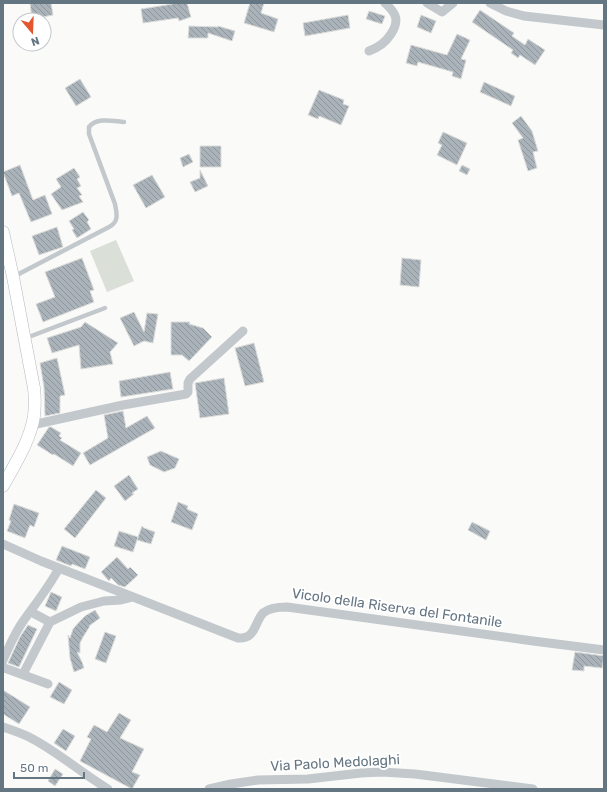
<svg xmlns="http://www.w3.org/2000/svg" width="607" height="792" font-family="Rubik,sans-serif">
  <defs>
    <pattern id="building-back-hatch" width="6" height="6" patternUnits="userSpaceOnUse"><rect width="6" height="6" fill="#aab3b9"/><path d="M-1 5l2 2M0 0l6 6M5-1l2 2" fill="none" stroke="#8e969c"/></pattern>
  </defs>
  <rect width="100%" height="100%" fill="#fafaf8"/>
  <!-- garden -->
  <path fill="#dadfd7" d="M116,240L134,281L107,292L90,251Z"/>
  <!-- building -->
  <path fill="url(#building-back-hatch)" stroke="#dcdcda" d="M30,3H51L53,15L32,19Z
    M173,3H187L191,17L179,21L178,18L143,23L141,9L173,4Z
    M250,3H264L261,13L278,19L274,32L244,23Z
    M480,10L514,33L512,36L525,45L528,39L545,50L535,65L520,55L518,58L511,53L513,50L472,22Z
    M369,11L385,16L382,24L366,19Z
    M348,15L350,28L305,36L303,23Z
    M421,15L436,21L431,33L417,27Z
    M189,26L218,27V26L235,31L232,41L208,33V38H188Z
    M457,34L470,40L461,59L466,60L461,79L452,76L453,72L418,62L417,66L406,63L411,45L447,55Z
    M80,79L91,97L76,106L65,88Z
    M484,82L515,96L511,106L480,92Z
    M319,90L344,100L343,104L349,106L341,125L319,116L318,119L308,115Z
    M521,116L532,131L538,151L533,152L537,168L528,171L518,140L523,138L512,123Z
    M443,132L467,143L457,165L437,155L442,145L438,143Z
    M200,146H221V167H200Z
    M189,154L193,162L183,167L180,158Z
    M20,165L33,200L45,195L52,214L31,222L19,193L12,196L3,172Z
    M462,165L470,169L467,175L459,171Z
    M74,168L80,177L77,179L81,186L77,188L82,195L79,196L83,202L62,210L51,194L61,187L56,179Z
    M200,170L208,186L195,192L190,182L200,178Z
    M152,175L165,197L146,208L133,185Z
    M83,212L89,220L87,222L91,229L77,238L72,230L74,229L69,221Z
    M57,227L63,247L39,255L32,236Z
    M82,258L94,290L90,291L94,302L43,322L36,304L55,297L45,272Z
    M402,258L421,260L419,287L400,285Z
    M134,312L144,332L147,313L158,314L153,343L144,341L134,346L120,318Z
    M85,322L118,343L110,352L113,364L81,369L79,345L52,353L47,338L81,327Z
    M171,322H190L189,324L203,328L212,337L189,361L182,355H171Z
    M254,343L264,382L245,386L235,348Z
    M57,358L65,395L60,396V413L45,416L44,387L40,363Z
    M170,372L173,389L121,397L119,381Z
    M224,378L229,414L200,418L195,383Z
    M123,411L126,428L147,416L155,428L90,465L83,453L108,438L104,415Z
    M49,427H51L61,433L59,436L62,438L60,440L81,453L73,466L54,454L53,455L37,445Z
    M161,451L179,459L175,468L164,472L150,465L147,457Z
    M129,475L138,489L132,493L134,494L125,501L114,486Z
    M96,490L106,498L75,538L64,529Z
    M178,502L188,506L187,509L198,514L192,530L171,522Z
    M14,504L39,513L34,527L30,525L25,538L7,531L11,521L9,520Z
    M472,522L490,531L486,540L468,530Z
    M142,526L144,528L155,532L151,544L137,540Z
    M119,531L138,537L133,552L114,546Z
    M62,546L90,557L85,569L72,564L71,566L56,560Z
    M117,557L128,569L130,567L138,575L125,587L118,585L111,578L109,581L101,572Z
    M51,592L62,597L56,611L45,606Z
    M95,610L100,618L89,626H90L83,637L80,643V653L77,652L82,662L84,668L74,672L70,658L68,635L70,638L73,629L80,621L85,616Z
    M28,625L37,629L19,667L8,663L20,637Z
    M105,632L116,636L106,663L95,659Z
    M575,652L604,656L602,668L584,666V671L572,670Z
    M59,682L72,690L64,704L50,697Z
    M3,690L30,707L19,724L3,714Z
    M119,713L131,720L120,738L144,749L132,772L140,775L132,789L80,761L91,739L87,737L94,725L107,732Z
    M63,729L75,736L66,751L54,743Z
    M55,769L63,774L55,786L48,781Z"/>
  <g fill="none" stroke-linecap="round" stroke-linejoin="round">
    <!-- secondary casing -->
    <g stroke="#b3babf" stroke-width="13">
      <path id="secondary" d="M3,232L13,277L34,388C35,397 35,407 34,416C30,441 15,464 3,486"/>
    </g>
    <!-- lane -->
    <path stroke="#c3c8cc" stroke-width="4.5" d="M13,277L109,227C119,222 117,214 115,204L89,134V127C97,117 112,121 124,122
      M26,338L105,308"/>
    <!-- street -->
    <path stroke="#c3c8cc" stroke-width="9" d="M427,3L442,12L453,3
      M490,3L506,11L524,16L604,25
      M369,51C379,47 385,43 391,34C400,20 396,13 385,3
      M32,425L123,405L186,394L188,392V383L190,379L243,331
      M3,544L41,561L238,638C256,639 254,623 263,613C269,608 279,607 287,607L533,641L604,650
      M31,612L50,622L81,607L104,601L121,600L133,597
      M3,660C9,647 15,632 24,620C36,603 49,587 59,568
      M3,666L4,668L10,670L48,684
      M23,674L50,622
      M3,727C12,730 21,733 29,737C57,751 81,773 108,789
      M209,789L231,784L258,780L308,779L361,773L382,772L415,774L533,789"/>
    <!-- secondary -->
    <use href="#secondary" stroke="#fff" stroke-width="12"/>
  </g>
  <g text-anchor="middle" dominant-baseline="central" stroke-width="4" stroke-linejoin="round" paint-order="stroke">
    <!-- street labels -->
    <g font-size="14" fill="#657683" stroke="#fff">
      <text transform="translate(397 608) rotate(8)">Vicolo della Riserva del Fontanile</text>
      <text transform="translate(335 763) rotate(-3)">Via Paolo Medolaghi</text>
    </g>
  </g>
  <!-- border -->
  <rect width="607" height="792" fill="none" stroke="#657683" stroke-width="8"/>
  <!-- north arrow -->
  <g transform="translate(32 32) rotate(161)"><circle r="19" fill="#ffffff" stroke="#c1c8cd"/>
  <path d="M0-3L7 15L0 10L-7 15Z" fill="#e4572e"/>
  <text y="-6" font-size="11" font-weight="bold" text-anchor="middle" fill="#657683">N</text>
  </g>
  <!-- scale -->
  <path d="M14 772v6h70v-6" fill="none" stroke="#657683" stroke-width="2"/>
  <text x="20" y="772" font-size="12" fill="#657683" stroke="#ffffff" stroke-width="3" paint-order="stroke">50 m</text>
</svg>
